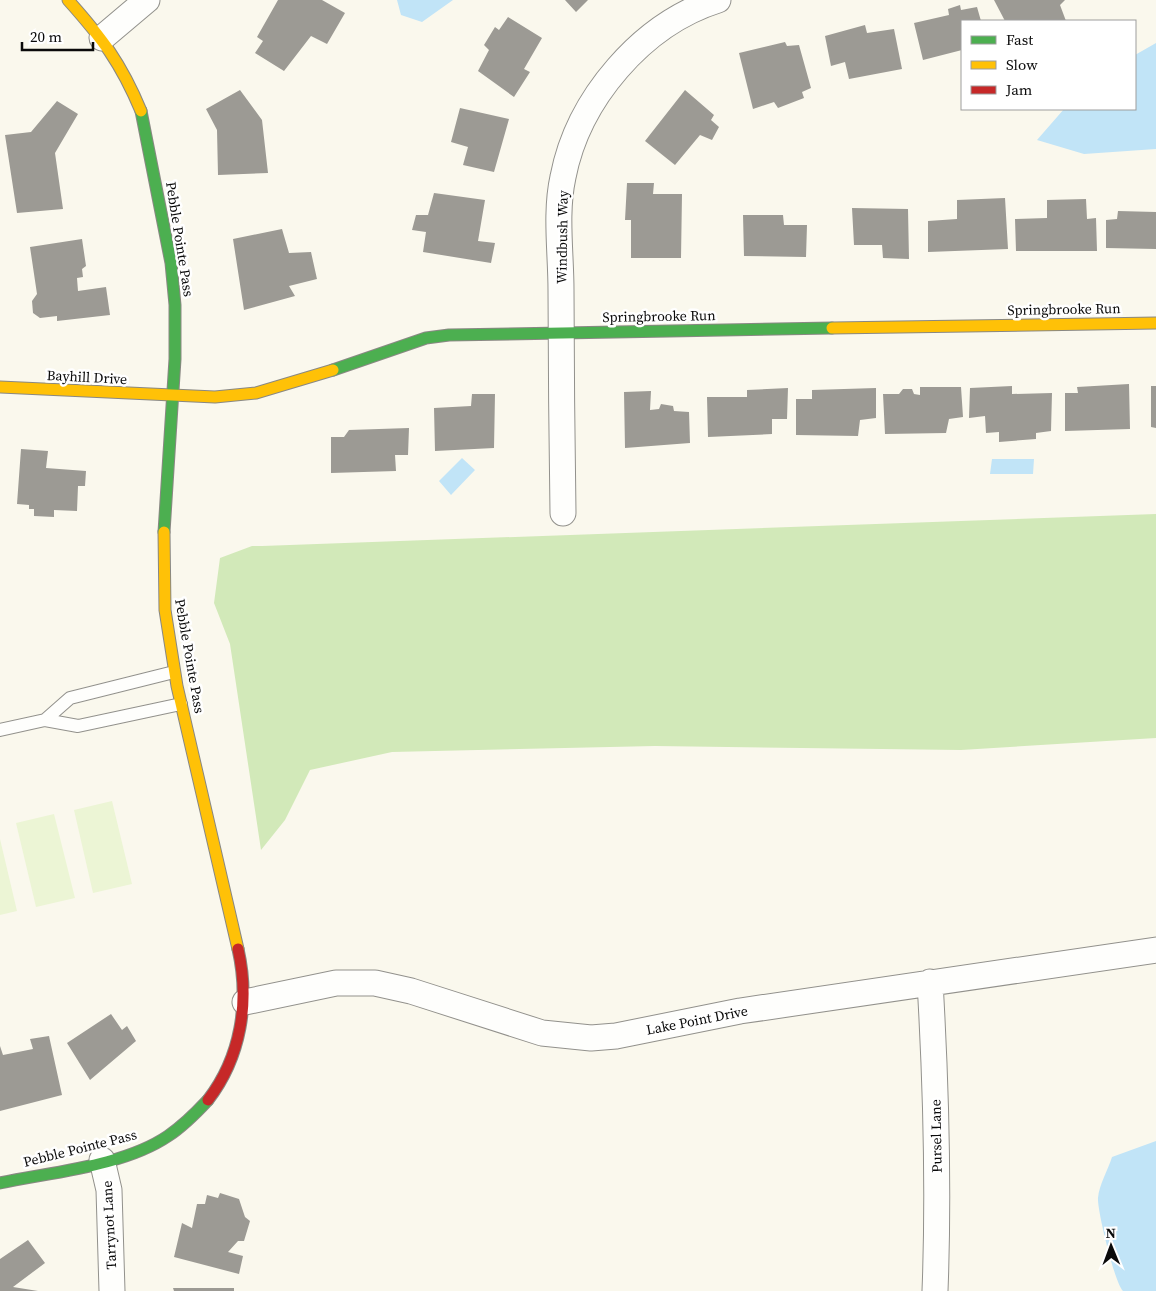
<svg xmlns="http://www.w3.org/2000/svg" width="1156" height="1291" font-family="'Source Serif 4',serif">
  <rect width="100%" height="100%" fill="#faf8ed"/>
  <!-- forest -->
  <path fill="#d2e9b9" d="M1156,514V738L961,750L655,746L392,752L310,770L285,820L261,850L230,644L214,603L220,558L252,546H262Z"/>
  <!-- pitch -->
  <path fill="#ecf5d5" d="M112,801L132,884L93,893L74,810Z
    M54,814L75,898L36,907L16,823Z
    M0,839L17,911L0,915Z"/>
  <!-- water -->
  <path fill="#c1e4f7" d="M397,0H453L422,22L401,15Z
    M1156,43V149L1084,154L1037,140L1064,109H1135V55Z
    M462,458L475,470L451,495L439,481Z
    M992,459H1034L1033,474H990Z
    M1156,1141V1291H1123C1115,1284 1097,1210 1098,1198C1099,1185 1108,1170 1112,1157Z"/>
  <!-- building -->
  <path fill="#9c9a94" d="M278,0H322L345,13L327,44L311,36L284,71L255,53L263,41L257,37Z
    M565,0H588L576,12Z
    M994,0H1065L1060,5L1066,21H1005Z
    M960,5L961,10L977,7L981,21H962V50L923,60L914,23L949,15L948,9Z
    M508,17L542,38L524,69L530,72L514,97L478,71L489,50L484,45L495,27L499,30Z
    M865,25L867,33L894,29L902,69L849,79L845,62L831,66L825,36Z
    M785,42L787,46L799,45L811,88L802,92L804,98L778,108L774,102L753,109L739,53Z
    M240,90L262,120L268,173L218,175L217,130L206,109Z
    M685,90L714,115L711,120L719,127L712,140L700,135L675,165L645,141Z
    M57,101L78,114L55,153L63,209L17,213L5,135L31,132Z
    M460,108L509,119L494,172L463,165L468,147L451,142Z
    M627,183H654L653,194H682L681,258H631V220H625Z
    M434,193L485,200L478,241L495,243L491,263L423,252L426,232L412,230L416,215H428Z
    M1005,198L1008,249L928,252V221L957,219V200Z
    M1086,199L1087,219L1096,218L1097,251H1016L1015,219L1047,218V200Z
    M852,208L908,209L909,259L883,258L882,245H854Z
    M1118,211L1156,212V249L1106,248V220L1117,219Z
    M743,215H783L784,225H807L806,257L744,256Z
    M282,229L289,253L311,252L317,279L289,286L295,296L244,310L233,239Z
    M82,239L86,266L82,269L83,277L77,278L78,291L106,287L110,315L57,321V316L40,318L33,313L32,301L37,294L30,247Z
    M1129,384L1130,429L1065,431V393H1078L1077,387Z
    M1012,386V394L1052,393L1051,431L1036,433V439L999,442V432L986,433L985,416L969,418L970,388Z
    M1151,386H1156V428L1151,427Z
    M920,387H961L963,417L949,419L946,433L885,434L883,394H899L903,389H912L914,394L920,395Z
    M788,388L787,419H772V434L708,437L707,397H747V390Z
    M876,388V418L860,420L858,436L796,435V399H812V390Z
    M651,391L650,410L659,409L661,404L673,406L674,411L689,412L690,443L625,448L624,392Z
    M472,394H495L494,448L435,451L434,408L471,406Z
    M409,428L408,455H395L396,471L331,473V437H344L349,430Z
    M21,449L48,451L46,468L86,471L85,486H78L77,511L54,510V517L34,516V509H29V505L17,504Z
    M111,1014L122,1030L127,1026L136,1041L90,1080L67,1043Z
    M49,1036L62,1095L0,1111V1046L3,1055L33,1049L30,1039Z
    M220,1193L239,1199L245,1217L250,1221L244,1241H238L228,1252L243,1256L239,1274L174,1257L182,1223L192,1228L197,1204H205L207,1195L218,1198Z
    M28,1240L45,1263L13,1287L38,1291H0V1259Z
    M173,1288H234V1291H174Z"/>
  <g fill="none" stroke-linecap="round" stroke-linejoin="round">
    <!-- lane casing -->
    <g stroke="#92918c" stroke-width="14">
      <path id="lane" d="M45,720L70,698L174,672
        M0,730L45,720L78,726L181,704"/>
    </g>
    <!-- street casing -->
    <g stroke="#92918c" stroke-width="27">
      <path id="street" d="M102,38L147,0
        M563,513C562,439 561,364 561,290C561,253 555,213 563,177C578,99 642,24 718,0
        M930,982C936,1085 939,1188 935,1291
        M245,1002L336,983H375L411,991L542,1033L591,1038L616,1036L740,1011L1156,950
        M102,1160L109,1190L112,1291"/>
    </g>
    <!-- fast casing -->
    <g stroke="#898883" stroke-width="13">
      <path id="fast" d="M141,111L171,263L175,305V359L164,532
        M333,370L426,338L449,335L832,328
        M0,1183C52,1172 124,1166 168,1136C183,1126 195,1114 208,1100"/>
    </g>
    <!-- slow casing -->
    <g stroke="#898883" stroke-width="13">
      <path id="slow" d="M68,0C102,38 121,63 141,111
        M832,328L1156,323
        M0,387L215,397L256,393L333,370
        M164,532L165,610L177,686L238,949"/>
    </g>
    <!-- jam casing -->
    <g stroke="#898883" stroke-width="13">
      <path id="jam" d="M208,1100C241,1057 250,1002 238,949"/>
    </g>
    <!-- lane -->
    <use href="#lane" stroke="#fefefc" stroke-width="12"/>
    <!-- street -->
    <use href="#street" stroke="#fefefc" stroke-width="25"/>
    <!-- fast -->
    <use href="#fast" stroke="#4caf50" stroke-width="11"/>
    <!-- slow -->
    <use href="#slow" stroke="#ffc107" stroke-width="11"/>
    <!-- jam -->
    <use href="#jam" stroke="#c62828" stroke-width="11"/>
  </g>
  <g text-anchor="middle" dominant-baseline="central" stroke-width="5" stroke-linejoin="round" paint-order="stroke">
    <!-- street labels -->
    <g font-size="14" fill="#0a0a0a" stroke="#fff">
      <text transform="translate(562 237) rotate(-89)">Windbush Way</text>
      <text transform="translate(180 239) rotate(81)">Pebble Pointe Pass</text>
      <text transform="translate(1064 309) rotate(-1)">Springbrooke Run</text>
      <text transform="translate(659 316) rotate(-1)">Springbrooke Run</text>
      <text transform="translate(87 377) rotate(3)">Bayhill Drive</text>
      <text transform="translate(190 656) rotate(80)">Pebble Pointe Pass</text>
      <text transform="translate(697 1020) rotate(-11)">Lake Point Drive</text>
      <text transform="translate(936 1136) rotate(-91)">Pursel Lane</text>
      <text transform="translate(80 1148) rotate(-14)">Pebble Pointe Pass</text>
      <text transform="translate(109 1225) rotate(-93)">Tarrynot Lane</text>
    </g>
  </g>
  <!-- legend -->
  <rect x="961" y="20" width="175" height="90" fill="#ffffff" stroke="#9d9d9d"/>
  <rect x="971" y="36" width="25" height="8" fill="#4caf50" stroke="#9d9d9d"/>
  <text x="1006" y="45" font-size="15" fill="#0a0a0a">Fast</text>
  <rect x="971" y="61" width="25" height="8" fill="#ffc107" stroke="#9d9d9d"/>
  <text x="1006" y="70" font-size="15" fill="#0a0a0a">Slow</text>
  <rect x="971" y="86" width="25" height="8" fill="#c62828" stroke="#9d9d9d"/>
  <text x="1006" y="95" font-size="15" fill="#0a0a0a">Jam</text>
  <!-- north arrow -->
  <g transform="translate(1111 1246) rotate(359)" stroke="#ffffff" stroke-width="4" paint-order="stroke">
  <path d="M0-4L9 19L0 12L-9 19Z" fill="#0a0a0a"/>
  <text y="-8" font-size="14" font-weight="bold" text-anchor="middle" fill="#0a0a0a">N</text>
  </g>
  <!-- scale -->
  <path d="M22 42v8h71v-8" fill="none" stroke="#0a0a0a" stroke-width="2.5"/>
  <text x="30" y="42" font-size="15" fill="#0a0a0a" stroke="#ffffff" stroke-width="4" paint-order="stroke">20 m</text>
</svg>
